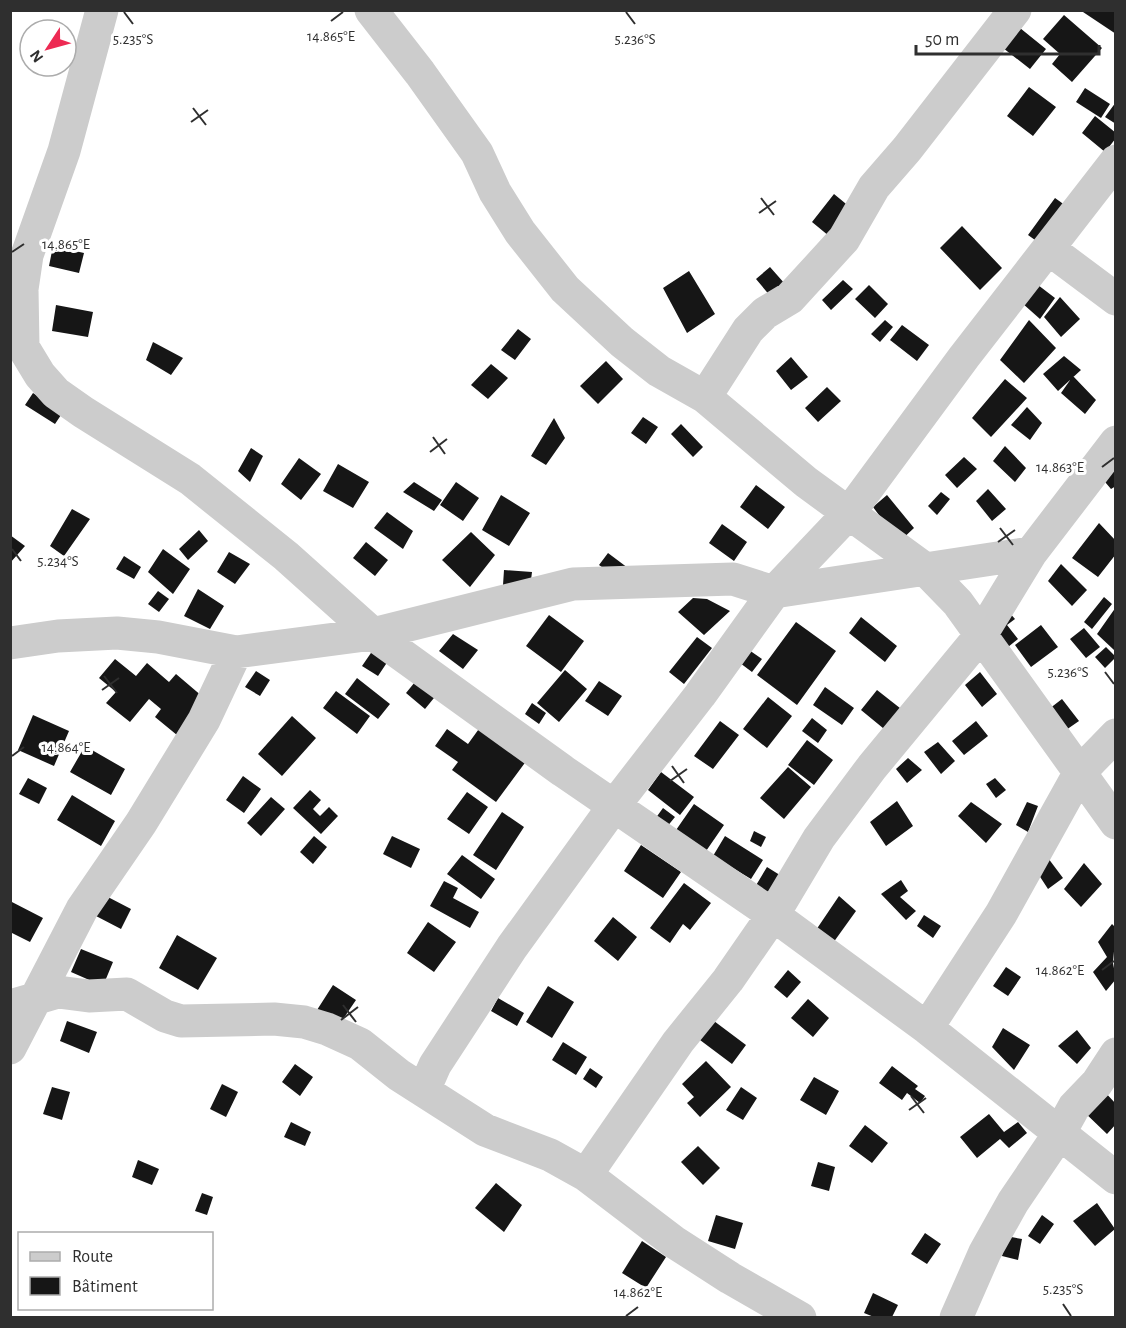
<svg xmlns="http://www.w3.org/2000/svg" width="1126" height="1328" font-family="'Alegreya Sans',sans-serif">
  <rect width="100%" height="100%" fill="#fff"/>
  <!-- building -->
  <path fill="#161616" d="M1080,10H1116V34Z
    M1064,15L1102,48L1072,82L1052,64L1060,54L1043,39Z
    M1020,28L1046,49L1030,69L1003,48Z
    M1029,87L1056,107L1033,136L1007,116Z
    M1085,88L1110,104L1101,118L1076,102Z
    M1116,102V124L1105,117Z
    M1095,116L1116,133V138L1105,152L1082,133Z
    M834,194L851,208L829,236L812,222Z
    M1055,198L1069,208L1042,245L1028,235Z
    M962,226L1002,268L980,290L940,248Z
    M53,246L84,253L79,273L49,266Z
    M770,267L785,284L771,297L756,279Z
    M689,271L715,314L687,333L663,288Z
    M843,280L853,289L831,310L822,300Z
    M869,285L888,304L875,318L855,299Z
    M1038,285L1055,298L1040,319L1022,303Z
    M1060,297L1080,319L1061,337L1044,317Z
    M56,305L93,312L88,337L52,331Z
    M885,320L893,327L880,342L871,334Z
    M1029,320L1056,348L1024,383L1000,360Z
    M902,325L929,345L917,361L890,340Z
    M518,329L531,339L515,360L501,350Z
    M153,342L183,358L171,375L146,360Z
    M1064,356L1081,370L1058,391L1043,374Z
    M791,357L808,377L791,390L776,371Z
    M606,361L623,379L598,404L580,386Z
    M491,364L508,378L488,399L471,385Z
    M1073,376L1096,400L1085,414L1061,393Z
    M1005,379L1027,398L991,437L972,418Z
    M827,387L841,401L818,422L805,408Z
    M33,393L63,412L55,424L25,405Z
    M1027,407L1042,423L1030,440L1011,425Z
    M643,417L658,427L646,444L631,433Z
    M554,418L565,438L546,465L531,456Z
    M681,424L703,447L693,457L671,434Z
    M1005,446L1026,468L1015,482L993,461Z
    M251,448L263,456L250,482L238,471Z
    M964,457L977,469L957,488L945,475Z
    M299,458L321,474L301,500L281,484Z
    M338,464L369,482L353,508L323,491Z
    M1116,466V486L1111,489L1100,476Z
    M414,482L442,500L434,511L403,492Z
    M456,482L479,498L463,521L440,505Z
    M756,485L785,507L768,529L740,507Z
    M988,489L1006,509L992,521L976,501Z
    M941,492L950,499L937,515L928,506Z
    M501,495L530,513L509,546L482,530Z
    M887,495L914,528L899,542L873,507Z
    M72,509L90,519L64,556L50,546Z
    M387,512L413,531L403,549L374,528Z
    M1099,523L1116,541V554L1098,577L1072,558Z
    M722,524L747,542L734,561L709,543Z
    M199,530L208,541L188,560L179,549Z
    M471,532L495,555L470,587L442,560Z
    M10,535L25,546L10,563Z
    M366,542L388,560L375,576L353,558Z
    M163,549L190,569L173,594L148,572Z
    M229,552L250,564L235,584L217,572Z
    M608,553L632,571L623,582L599,565Z
    M124,556L141,567L134,579L116,569Z
    M1061,564L1087,590L1072,606L1048,581Z
    M504,570L532,572L530,588L503,585Z
    M198,589L224,606L210,629L184,616Z
    M158,591L169,599L159,612L148,604Z
    M1104,597L1112,604L1092,629L1084,622Z
    M693,598L707,599L730,611L704,635L678,612Z
    M1116,607V649L1114,650L1097,634Z
    M1008,611L1015,619L1007,625L1018,639L1008,647L998,634Z
    M549,615L584,641L561,672L526,646Z
    M861,617L897,646L885,662L849,633Z
    M796,622L836,651L797,705L757,675Z
    M1041,625L1058,647L1031,667L1015,645Z
    M1084,628L1100,647L1086,658L1070,639Z
    M453,634L478,650L463,669L439,651Z
    M697,637L712,648L684,684L669,672Z
    M1106,647L1116,657L1105,668L1095,657Z
    M373,650L388,661L378,676L362,666Z
    M749,650L762,659L752,672L740,663Z
    M115,659L136,676L147,663L169,682L176,674L203,697L183,740L155,717L161,709L149,699L130,722L106,703L116,692L99,678Z
    M565,670L587,689L559,722L537,703Z
    M256,671L270,680L260,696L245,687Z
    M980,672L997,694L982,707L965,685Z
    M419,677L438,693L425,709L406,693Z
    M357,678L390,704L378,719L345,694Z
    M599,681L622,696L608,716L585,701Z
    M825,687L854,708L842,725L813,705Z
    M877,690L905,712L889,733L861,710Z
    M336,691L370,716L357,734L323,708Z
    M768,697L792,716L767,748L743,729Z
    M1062,699L1079,721L1066,730L1049,709Z
    M532,703L546,713L539,724L525,714Z
    M33,715L69,731L54,766L18,750Z
    M292,716L316,738L282,776L258,754Z
    M812,718L827,730L818,743L802,731Z
    M720,721L739,735L713,769L694,756Z
    M976,721L988,736L964,755L952,741Z
    M481,726L527,760L496,802L452,770L458,762L435,746L447,729L468,744Z
    M807,740L833,760L814,785L788,765Z
    M938,742L955,761L941,774L924,752Z
    M85,746L125,769L111,795L70,772Z
    M908,758L922,770L907,783L896,769Z
    M788,767L811,787L784,819L760,798Z
    M661,772L694,797L680,815L648,790Z
    M243,776L261,789L244,813L226,800Z
    M28,778L47,788L39,804L19,794Z
    M995,778L1006,790L996,798L986,784Z
    M310,790L321,800L313,809L320,816L329,807L338,816L321,834L293,808Z
    M467,792L488,807L469,834L447,819Z
    M72,795L115,821L101,846L57,820Z
    M271,797L285,809L261,836L247,823Z
    M897,801L913,826L886,846L870,822Z
    M971,802L1002,824L986,843L958,816Z
    M1027,802L1038,806L1028,832L1016,825Z
    M694,804L724,825L704,854L674,833Z
    M663,808L675,817L666,828L655,819Z
    M502,812L524,827L496,870L473,855Z
    M754,831L766,837L761,847L750,841Z
    M314,836L327,847L313,864L300,852Z
    M392,836L420,849L411,868L383,854Z
    M725,836L763,860L751,879L713,856Z
    M641,845L681,872L663,898L624,871Z
    M462,855L495,879L481,899L447,874Z
    M1048,858L1063,878L1048,889L1035,869Z
    M1084,863L1102,884L1081,907L1064,889Z
    M767,867L783,877L771,897L755,887Z
    M901,880L908,891L900,897L916,911L906,920L881,894Z
    M444,881L458,888L453,898L479,912L470,928L430,906Z
    M684,883L711,903L690,930L683,924L670,943L650,928Z
    M106,896L131,909L121,929L96,916Z
    M839,896L856,911L833,943L816,930Z
    M10,901L43,918L30,942L10,932Z
    M924,915L941,926L933,938L917,926Z
    M613,917L637,937L618,961L594,941Z
    M428,922L456,942L434,972L407,953Z
    M1112,924L1116,928L1113,963L1116,979L1106,991L1093,972L1107,957L1098,942Z
    M177,935L217,958L198,990L159,968Z
    M81,949L113,962L103,986L71,972Z
    M1006,967L1021,977L1008,996L993,986Z
    M788,970L801,982L787,998L774,987Z
    M333,985L356,1000L339,1025L317,1010Z
    M548,986L574,1002L552,1038L526,1022Z
    M498,998L524,1013L517,1026L491,1011Z
    M808,999L829,1018L813,1037L791,1018Z
    M710,1018L746,1045L732,1064L696,1037Z
    M67,1021L97,1032L89,1053L60,1041Z
    M1003,1028L1030,1045L1014,1070L992,1047Z
    M1077,1030L1091,1048L1077,1064L1058,1046Z
    M563,1042L587,1057L576,1075L552,1060Z
    M706,1061L731,1087L700,1117L687,1103L694,1097L682,1084Z
    M295,1064L313,1077L300,1096L282,1082Z
    M892,1066L918,1086L915,1089L925,1096L920,1103L907,1093L902,1100L879,1083Z
    M590,1068L603,1077L596,1088L583,1079Z
    M814,1077L839,1091L826,1115L800,1100Z
    M222,1084L238,1092L226,1117L210,1109Z
    M52,1087L70,1092L62,1120L43,1114Z
    M741,1087L757,1098L743,1120L726,1110Z
    M1103,1090L1116,1104V1124L1107,1134L1081,1109Z
    M989,1114L1004,1132L1018,1122L1027,1133L1009,1148L1000,1139L977,1158L960,1137Z
    M291,1122L311,1132L305,1146L284,1137Z
    M865,1125L888,1143L872,1163L849,1146Z
    M698,1146L720,1168L703,1185L681,1162Z
    M138,1160L159,1169L152,1185L132,1177Z
    M818,1162L835,1167L829,1191L811,1186Z
    M496,1183L522,1205L504,1232L475,1208Z
    M202,1193L213,1197L207,1215L195,1211Z
    M1097,1203L1115,1229L1095,1246L1073,1221Z
    M716,1215L743,1223L735,1249L708,1241Z
    M1042,1215L1054,1224L1040,1244L1028,1236Z
    M925,1233L941,1244L927,1264L911,1254Z
    M1006,1236L1022,1239L1018,1260L1002,1256Z
    M642,1241L666,1257L646,1288L622,1273Z
    M873,1293L898,1305L892,1317H874L864,1313Z"/>
  <g fill="none" stroke-linecap="round" stroke-linejoin="round">
    <!-- minor -->
    <path stroke="#ccc" stroke-width="33" d="M102,10L64,151L27,255L22,289L23,347L40,375L56,393L83,412L190,479L286,556L373,634L563,771L773,915L927,1028L1116,1178
      M371,10L420,73L477,153L495,192L520,232L565,289L622,342L659,371L705,397L806,482L924,568L958,603L1116,823
      M1049,249L1116,299
      M705,397L748,330L765,313L790,298L844,239L874,187L907,149L1015,10
      M10,643L58,636L117,633L158,637L236,652L373,634L573,584L733,579L774,592L1031,553
      M10,1006L58,992L89,996L127,994L165,1016L181,1021L274,1019L304,1022L327,1029L360,1044L399,1075L485,1130L550,1155L586,1175L674,1242L730,1278L800,1318
      M927,1028L1001,914L1080,772L1116,735
      M10,1048L82,909L141,823L204,720L236,652
      M424,1090L435,1065L512,947L614,806L700,695L774,592L849,513L964,357L1116,161
      M586,1175L678,1042L728,980L773,915L819,838L872,767L981,635L1031,553L1116,442
      M956,1318L985,1252L1013,1202L1059,1134L1074,1107L1097,1083L1116,1054"/>
  </g>
  <!-- ticks -->
  <path fill="none" stroke="#2f2f2f" stroke-width="2" d="M124,12L133,24M626,12L635,24M331,21L343,12M193,108L206,125M191,122L208,110M761,198L774,215M759,213L776,201M12,252L24,244M433,437L445,454M430,452L447,439M1102,467L1114,458M1000,528L1013,545M998,542L1015,530M12,549L21,561M1105,672L1114,684M104,676L117,693M102,690L119,678M12,756L24,747M672,766L684,783M670,781L687,769M1102,970L1114,961M343,1005L356,1022M341,1020L358,1007M911,1096L924,1113M909,1110L926,1098M1063,1304L1071,1316M626,1316L638,1307"/>
  <g font-size="15" text-anchor="middle" fill="#2f2f2f" stroke="#fff" stroke-width="6" stroke-linejoin="round" paint-order="stroke">
    <text x="331" y="41">14.865°E</text>
    <text x="133" y="44">5.235°S</text>
    <text x="635" y="44">5.236°S</text>
    <text x="66" y="249">14.865°E</text>
    <text x="1060" y="472">14.863°E</text>
    <text x="58" y="566">5.234°S</text>
    <text x="1068" y="677">5.236°S</text>
    <text x="66" y="752">14.864°E</text>
    <text x="1060" y="975">14.862°E</text>
    <text x="1063" y="1294">5.235°S</text>
    <text x="638" y="1297">14.862°E</text>
  </g>
  <!-- border -->
  <rect width="1126" height="1328" fill="none" stroke="#2f2f2f" stroke-width="24"/>
  <!-- legend -->
  <rect x="18" y="1232" width="195" height="78" fill="#ffffff" stroke="#acacac" stroke-width="1.5"/>
  <rect x="30" y="1252" width="30" height="9" fill="#cccccc" stroke="#acacac" stroke-width="1.5"/>
  <text x="72" y="1262" font-size="18" fill="#2f2f2f">Route</text>
  <rect x="30" y="1277" width="30" height="18" fill="#161616" stroke="#acacac" stroke-width="1.5"/>
  <text x="72" y="1292" font-size="18" fill="#2f2f2f">Bâtiment</text>
  <!-- north arrow -->
  <g transform="translate(48 48) rotate(234)"><circle r="28" fill="#ffffff" stroke="#acacac" stroke-width="1.5"/>
  <path d="M0-4.5L10 22L0 15L-10 22Z" fill="#ed2a53"/>
  <text y="-9" font-size="16" font-weight="bold" text-anchor="middle" fill="#2f2f2f">N</text>
  </g>
  <!-- scale -->
  <path d="M916 45v9h183v-9" fill="none" stroke="#2f2f2f" stroke-width="3"/>
  <text x="925" y="45" font-size="18" fill="#2f2f2f" stroke="#ffffff" stroke-width="4.5" paint-order="stroke">50 m</text>
</svg>
